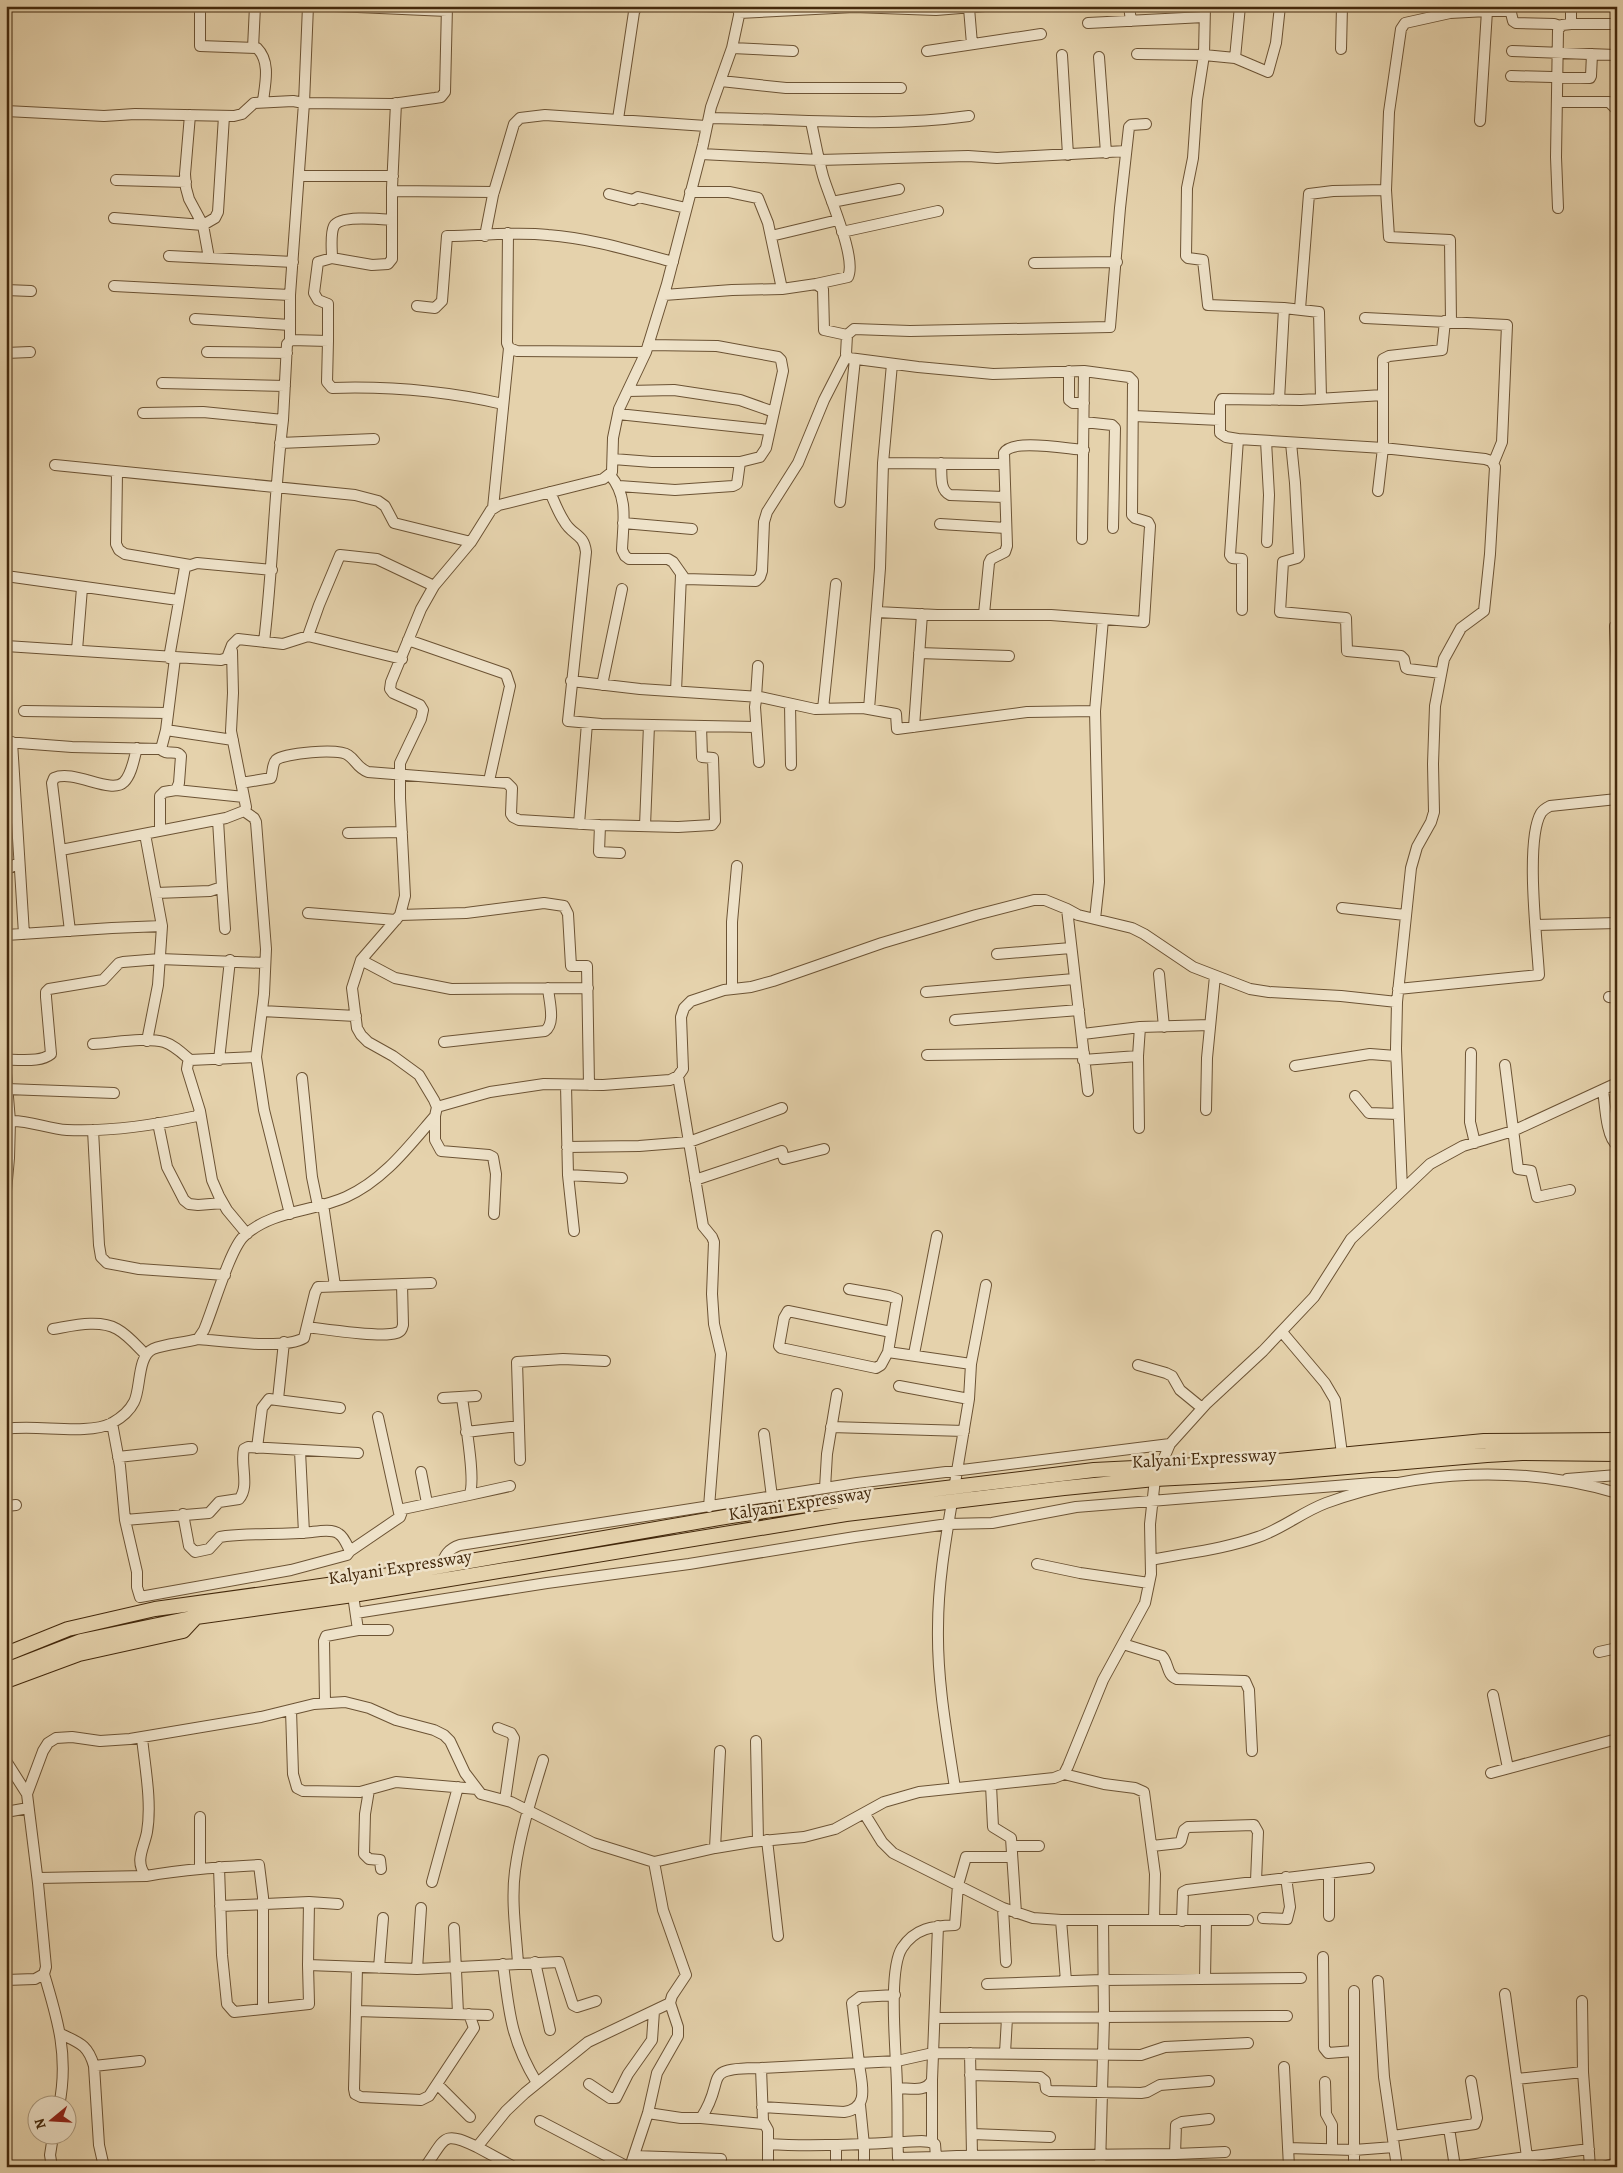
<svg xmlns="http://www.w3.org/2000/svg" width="1623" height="2173" font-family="Alegreya,serif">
  <rect width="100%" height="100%" fill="#e5d2ac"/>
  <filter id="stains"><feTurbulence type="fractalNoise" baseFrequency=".004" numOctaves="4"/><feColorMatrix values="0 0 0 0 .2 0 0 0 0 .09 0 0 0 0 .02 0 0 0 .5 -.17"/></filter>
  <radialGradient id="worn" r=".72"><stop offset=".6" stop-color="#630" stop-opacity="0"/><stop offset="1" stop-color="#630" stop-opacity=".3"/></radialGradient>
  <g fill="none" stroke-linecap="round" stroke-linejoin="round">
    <!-- minor casing -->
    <g stroke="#6c5334" stroke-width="12">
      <path id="minor" d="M200,6V46L257,48C271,62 265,84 263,101
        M308,6L304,103L392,104L435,98L441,97L445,92L447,6
        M335,6L447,11
        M691,6L740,7
        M1129,6L1131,21
        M1280,6L1276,43L1268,72L1235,58L1204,55L1197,100L1193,158L1187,188L1186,256L1188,258L1203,260L1208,305L1284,308L1319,312L1321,398
        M969,8L972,44
        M1487,11H1509L1511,13L1513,21L1516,23L1554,24L1560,26
        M739,13L854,7L936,10L985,6
        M1088,23L1204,17
        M1571,24H1614
        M253,48L255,6
        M732,48L793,51
        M1341,49L1342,6
        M927,51L1041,34
        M1512,51L1615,55
        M1137,54L1204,55L1205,6
        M1062,55L1068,155
        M1099,57L1106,153
        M1235,58L1240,6
        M1511,76L1590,78L1591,76L1592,54
        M721,81L786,88H901
        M1557,102H1609L1617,110
        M6,111L104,116L135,114L234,116L242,114L254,103L293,101L304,103L290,295V340
        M190,115L185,174L186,188L189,199L203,225L209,258
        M709,118C796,119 883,128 969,116
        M618,119L634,12L637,6
        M811,122C815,140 818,158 823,176C829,197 857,258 848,277L816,284
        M701,154L819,160L968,156L997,158L1126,151
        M299,176H393
        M116,180L186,182
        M1386,190L1389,237L1450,240L1451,322
        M392,191L494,192
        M690,192H729L758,198L768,223L782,289
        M609,194L633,200L638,197L686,208
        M832,202L899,189
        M1558,208L1556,157L1558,30L1562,25L1571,24V6
        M114,218L203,225L215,218L218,212L224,116
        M842,232L938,211
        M508,233L507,343L509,348L517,351L646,352
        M485,236L493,195L514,124L520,118L545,115L706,126
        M771,236L838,220
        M169,256L293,262
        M332,258C332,250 330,234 334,226C340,215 380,219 392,220
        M1034,263L1117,262
        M114,286L290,295
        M6,290L31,291
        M664,295L732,290L782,289L816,284L823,289L824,330L847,335L846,354L849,358L918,367L993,374L1084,371L1129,377L1133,381L1132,515L1135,518L1148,522L1150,526L1144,622L1051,615H937L877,612
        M417,306L435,308L442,301L447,236C481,236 514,231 548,235C590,238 632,251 673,262
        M1300,309L1309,194L1333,191L1386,190L1389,112L1401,29L1405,23L1450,13L1487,11L1480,121
        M1365,318L1507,325L1502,442L1493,464
        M195,319L290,325
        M847,335L854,329L910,331L1110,327L1120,208L1129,127L1131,125L1146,124
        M328,341L327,382L332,388C392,386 445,391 503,404
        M207,352L287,353
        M6,353L30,352
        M1069,371V400L1073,403H1084
        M162,383L285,386
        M628,391L674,390L740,400L774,412
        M1383,395V359L1389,356L1442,350L1445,321
        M1279,400L1284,308
        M143,413L203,412L283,420L287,344L291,340L328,341V304L318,300L314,293L318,262L332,258L372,265L388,264L392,259V188L396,103
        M618,414L770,430
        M1134,416L1220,420
        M1084,422L1112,425L1115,428L1113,528
        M1238,439L1383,448L1485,459L1491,461L1495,467L1490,554L1484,611L1461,628L1444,659L1435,706L1433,764L1434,812L1431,822L1417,847L1411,868L1397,1002L1396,1049L1402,1189
        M1266,441L1269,495L1267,542
        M280,443L374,439
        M1291,443L1295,483L1299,556L1297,558L1283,562L1280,612L1346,618L1347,651L1401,656L1404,659L1406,668L1408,669L1441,673
        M613,459L652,462H740L760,457L766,448L783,371L781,360L778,357L717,346L648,345
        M883,463L1004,464
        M941,463C942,474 939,490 950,495L1004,497
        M55,465L355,495L378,501L385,506L394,523L471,542
        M117,472L116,544L119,550L125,554L190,565
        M610,475C629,497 623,523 622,550L625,556L629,559H668L673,562L685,579L756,581L760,577L762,571L764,522L767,512L798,463L824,400L847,355
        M619,486L675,490L733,486L737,484L740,462
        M550,492C554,501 558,512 564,521C572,536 584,533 586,552L568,721L601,724L756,727
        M840,502L855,359
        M493,508L509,348
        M623,523L692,529
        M940,524L1006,528
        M1082,539L1084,371
        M6,576L178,600
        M1242,610V559L1232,558L1230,555L1238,439L1226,437L1220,433V403L1222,399L1301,400L1383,395V448L1378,491
        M984,614L989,563L991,559L1005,552L1007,546L1004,453C1012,438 1067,449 1084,450
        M1615,626L1617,674
        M308,636L319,605L340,555L377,559L434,586
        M408,640L506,674L510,686L489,781
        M264,642C273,568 274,494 283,420
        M6,646L221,660L227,658L232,645L238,639L283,644L308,636L402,659
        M77,650L82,588
        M919,653L1009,656
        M169,658L185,567L197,563L272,570
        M571,681L640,689L760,697
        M602,685L622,589
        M676,691L681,575
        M756,697L758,666
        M790,704L791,765
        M823,709L836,584
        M869,709L880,568L883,463L892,364
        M24,711L167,713
        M914,727L922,614
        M166,730L233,740
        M6,742L72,747L161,749
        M12,742L24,934
        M759,762L755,707L756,700L760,697L815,709L863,708L896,714L897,729L1027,712L1095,711
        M241,783L271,778C273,773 272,764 276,760C284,753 339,748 348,755C357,761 356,767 368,772L507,783L512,788L511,814L513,817L519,820L600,825L678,827L712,825L715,821L713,758L702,757L701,726
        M176,790L244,797
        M244,811L254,818L256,822L266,949L264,994L256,1057L264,1110L290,1214
        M579,824L587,723
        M600,825L599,852L620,853
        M645,826L649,725
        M160,831V796L164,792L176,790L179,783L181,756C176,749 166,756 161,749L166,730L175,658
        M348,833L402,832
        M145,834L162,926L158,985L147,1041
        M61,850L226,818L244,811L246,807L231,731L233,693L232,651
        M6,870L18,863
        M222,887L225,929
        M156,893L210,891L222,887L218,820
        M1342,908L1405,915
        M1067,909L1088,1091
        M308,913L396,920
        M400,915L466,913L544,903L564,906L568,914L571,966H587L589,1085
        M1095,919L1099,882L1095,711L1103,619
        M1536,925L1617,923
        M70,931L52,783L54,778C74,769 111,795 124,782C132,774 134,758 137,748
        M6,935L112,928L162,926
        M997,954L1071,948
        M361,960L395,978L451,989L588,988
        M1159,974L1164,1027
        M732,989V922L737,866
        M1398,989L1539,975C1537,940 1525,840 1541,813C1543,810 1546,808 1550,806L1617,799
        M926,992L1074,979
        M1609,997L1617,998
        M262,1011L356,1016
        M955,1020L1079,1010
        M1083,1034L1140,1027L1210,1025
        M444,1042L545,1031C556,1023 549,1001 548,988
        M93,1044C114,1043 145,1037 164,1042C174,1045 182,1053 190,1060
        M1471,1053L1470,1122L1475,1143
        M927,1055L1084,1053
        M6,1060C19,1059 40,1063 51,1054L46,997V992L49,989L103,980L119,963L123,962L160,959L265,963
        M219,1060L230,960
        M1083,1060L1138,1056
        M1505,1065L1518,1169L1531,1171L1537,1197L1570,1190
        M1295,1066L1370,1054L1396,1056
        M6,1073L10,1121
        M678,1076L703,1226L712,1237L714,1242L712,1294L714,1324L721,1354L709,1507
        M302,1078L312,1177L318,1206
        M566,1085L568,1175L574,1231
        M7,1089L114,1093
        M1603,1090C1605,1102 1606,1138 1617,1145
        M1355,1096L1369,1113L1398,1114
        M437,1107L490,1092L544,1084L603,1085L670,1080L678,1076L683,1069L681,1017L684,1008L691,1001L724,990L751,987L773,981L882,943L976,915L1034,900H1045L1067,909L1078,915L1132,928L1144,934L1193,967L1250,989L1269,992L1341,996L1397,1002
        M1206,1110L1207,1058L1215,976
        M435,1116V1140L441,1151L489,1155L493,1157L496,1174L494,1214
        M158,1123L167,1167L184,1200L189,1204L198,1205L223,1203
        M1139,1128L1138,1056L1140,1027
        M93,1130L99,1245L101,1257L107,1263L139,1269L225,1275
        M567,1147L639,1146L689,1142L782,1108
        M6,1159L9,1158L10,1121C29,1120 48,1129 67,1130C110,1132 155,1125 197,1116L200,1111
        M568,1175L622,1178
        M695,1180L782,1151L784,1159L824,1149
        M6,1191L9,1158
        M323,1204L335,1286
        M247,1234L227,1210L219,1196L212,1180L200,1111L187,1069L188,1063L190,1060L256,1057
        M849,1289L889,1296L897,1299L888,1352
        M307,1327C324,1329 382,1338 396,1333C401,1332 402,1329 403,1325L402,1284
        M53,1329C72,1326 99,1319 117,1329C128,1335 137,1346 146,1355
        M891,1332L788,1311L784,1318L779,1346L781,1348L876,1368L881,1365L888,1352L971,1364L969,1399
        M1282,1332L1325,1383L1335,1400L1342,1454
        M198,1339C222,1341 284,1350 304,1338L315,1293L318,1287L431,1283
        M914,1354L937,1236
        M971,1364L986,1285
        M1138,1365L1166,1373L1172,1376L1180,1390L1202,1408
        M899,1386L969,1399L954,1489
        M443,1398L476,1396
        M278,1399L284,1342
        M378,1417L400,1517
        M112,1423L120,1466L125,1520L137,1572V1587L140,1597L291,1570L347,1555L350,1551L400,1517L403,1509L469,1495C477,1483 464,1416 462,1397
        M831,1427L964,1431
        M6,1429C36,1424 87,1436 112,1423C121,1418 130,1410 134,1402C141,1389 137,1356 153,1349C165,1344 184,1343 198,1339L204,1330C213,1309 230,1249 244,1236C272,1210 313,1212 346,1197C384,1180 409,1146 435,1116L437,1107L434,1100L419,1075L393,1056L368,1042L361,1035L357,1028L352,988L361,960L400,915L405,896L400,798V763L421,719L423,710L420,705L393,693L390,689L391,682L421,609L434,586L471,542L491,510L499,505L603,479L612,472L613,438L619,409L646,352L667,284L703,145L711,107L732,48L741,6
        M466,1432L519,1426
        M764,1434L772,1497
        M257,1448L262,1408L269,1399L340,1408
        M300,1451L304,1533
        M118,1457L192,1449
        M520,1460L517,1362L563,1359L605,1361
        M421,1472L427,1503
        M1567,1479L1617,1475
        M825,1488L827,1454L837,1394
        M469,1495L510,1486
        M952,1502C945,1543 938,1585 938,1628C937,1681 947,1735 955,1788
        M6,1506L16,1505
        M183,1514L189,1546L195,1552L209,1549L220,1537L226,1536C255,1533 283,1535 312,1532C320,1531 333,1529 339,1534C344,1537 347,1545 350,1551
        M125,1520L209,1513L219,1502L239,1499C250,1487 240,1464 244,1449L248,1447L358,1453
        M1151,1560C1186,1553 1224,1549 1258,1537C1282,1529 1302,1512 1326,1503C1419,1469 1522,1465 1617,1493
        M1037,1564L1080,1573L1149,1583
        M440,1567C445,1555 448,1549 460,1545L857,1483L1170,1444
        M353,1595L358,1630
        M356,1613L547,1583L689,1564L855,1537L948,1524L992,1523L1076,1507L1373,1483H1398
        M1123,1644L1162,1656C1169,1663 1166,1675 1177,1679L1245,1681L1249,1690L1252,1751
        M1599,1652L1617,1648
        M1493,1695L1508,1768
        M325,1702L324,1641L326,1636L358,1630H388
        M291,1710L293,1774L297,1788L303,1791L360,1792L396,1782L477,1789
        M498,1728L511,1733L514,1738L505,1800
        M142,1738C145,1767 152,1803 147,1832C144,1848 134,1861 146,1876C184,1869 222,1867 259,1865L263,1897V2009L234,2012L227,2004L222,1955L219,1867
        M756,1741L758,1841
        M6,1761L27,1794L38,1883L46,1967L44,1974L35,1979L6,1980
        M1491,1773L1617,1739
        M1064,1774L1104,1784L1135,1788L1144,1792L1155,1874L1154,1920
        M991,1785L993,1827L1011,1838L1016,1913
        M369,1790L365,1814L364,1854L369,1859L380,1860L381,1869
        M27,1794L43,1751L48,1743L56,1738L72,1737L100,1741L130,1739L261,1717L314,1704L345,1702L369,1708L396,1720L434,1730L444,1735L450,1741L465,1773L481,1794L511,1802L593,1843L654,1862L715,1848L751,1842L804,1837L835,1829L884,1802L919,1792L1054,1778L1064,1774L1068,1766L1103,1680L1145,1603L1151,1574L1150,1524L1155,1479L1170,1444L1207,1403L1263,1351L1314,1297L1351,1239L1430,1164L1463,1146L1513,1131L1617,1083
        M6,1812L28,1808
        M864,1813L882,1842L893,1853L1003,1908L1033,1918L1061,1920H1248
        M200,1817V1869
        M767,1840L778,1936
        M1012,1846H1039
        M1152,1846L1179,1843L1181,1841L1184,1830L1188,1827L1254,1825L1258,1832L1256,1881
        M715,1848L720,1751
        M1329,1873V1916
        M38,1878L146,1876
        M432,1882L458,1787
        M220,1906L309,1902L338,1904
        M1003,1908L1006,1962
        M1263,1918L1287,1919L1290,1907L1286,1877
        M1061,1920L1066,1981
        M1182,1921L1183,1892L1187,1890L1369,1868
        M454,1928L458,2013
        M1323,1957L1324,2048L1328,2053L1354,2051
        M535,1962L550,2030
        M518,1963C516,1933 511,1901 515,1871C520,1833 532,1796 543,1760
        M503,1964C509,2013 511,2040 537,2083
        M308,1965L309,1902
        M357,1967L356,2011L488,2015
        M379,1968L383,1918
        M417,1969L421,1908
        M44,1974C58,2020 69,2057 59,2106
        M1205,1979L1206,1920
        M1378,1981L1384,2077L1397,2167
        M987,1984L1102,1980L1301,1978
        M895,1995L860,1997L852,2003L859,2063L897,2061L933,2053L1141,2055L1165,2047L1248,2043
        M1582,2001L1583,2072
        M263,2009L309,2004L308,1965L417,1969L559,1962L573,2005L577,2007L596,2001
        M356,2011L354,2089L355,2094L361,2097L421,2100L429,2096L474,2028L469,2014
        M935,2018L1287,2016
        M61,2034C80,2043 88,2045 94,2066
        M970,2053L972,2155
        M1005,2053L1007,2018
        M1284,2067L1289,2167
        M761,2068L859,2063C861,2083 871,2108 844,2112L762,2107
        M970,2075L1040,2077L1045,2081L1046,2089L1050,2091L1141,2093L1147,2092L1160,2085L1209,2081
        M1517,2079L1583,2072L1590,2167
        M932,2080V2142
        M1325,2082L1326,2114L1332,2125V2149
        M437,2084L470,2117
        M589,2084L610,2098H616L628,2074L652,2040L654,2011
        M897,2088C910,2088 926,2093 932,2080L938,1926
        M860,2105L864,2145V2167
        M648,2113L681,2118H701C728,2078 698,2068 761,2068L763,2121L768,2130V2144C814,2147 859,2144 904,2142C913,2142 927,2139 935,2144L936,2157L898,2158C897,2135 898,2112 897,2089C897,2059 887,1971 902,1948C915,1928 933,1926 955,1925L958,1885L966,1857H1012
        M701,2118L763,2124
        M540,2121L628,2167
        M1449,2128L1455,2167
        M972,2134L1050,2137
        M1393,2136L1475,2124L1477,2118L1471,2081
        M1288,2148L1354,2150L1394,2147
        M1175,2154L1176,2125L1182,2122L1209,2119
        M634,2156L721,2159
        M1527,2157L1589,2149
        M52,2167L50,2155L53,2136
        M104,2167L99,2145L94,2066L140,2061
        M425,2167C446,2138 442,2130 477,2147
        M514,2167L477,2147L506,2111L525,2093L588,2042L670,2003
        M630,2167L648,2113L657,2073L678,2036V2027L670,2003L672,1996L686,1975L663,1910L654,1862
        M768,2167V2144
        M836,2167V2145
        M935,2167L936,2157L957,2156L1175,2154L1225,2152
        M1100,2167L1104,2018L1103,1920
        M1354,2167V1991
        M1454,2167L1527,2157L1505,1994
        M1603,2167L1617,2163"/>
    </g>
    <!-- highway casing -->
    <g stroke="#44290c" stroke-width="16">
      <path id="highway" d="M6,1654L68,1629L155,1609L349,1582L731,1516L813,1504L1094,1470L1278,1461L1484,1441L1617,1440
        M6,1670L81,1641L196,1617L353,1595L846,1514L1064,1488L1155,1479L1289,1472L1487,1455L1522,1453L1617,1454
        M6,1681L79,1654L183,1631L196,1617"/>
    </g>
    <!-- minor -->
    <use href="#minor" stroke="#eee2c9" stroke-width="10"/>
    <!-- highway -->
    <use href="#highway" stroke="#e5d2ac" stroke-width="14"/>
  </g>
  <g text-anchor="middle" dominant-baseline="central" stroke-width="5" stroke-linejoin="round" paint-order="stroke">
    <!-- street labels -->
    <g font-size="18" fill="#44290c" stroke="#eee2c9">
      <text transform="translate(1204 1458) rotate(-3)">Kalyani Expressway</text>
      <text transform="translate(800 1503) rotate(-9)">Kalyani Expressway</text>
      <text transform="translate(400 1567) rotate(-9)">Kalyani Expressway</text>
    </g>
  </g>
  <!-- margin -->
  <rect width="1623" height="2173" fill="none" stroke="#e5d2ac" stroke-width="25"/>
  <rect x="8" y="8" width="1608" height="2158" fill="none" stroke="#44290c" stroke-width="2.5"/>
  <rect x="12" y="12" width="1598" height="2148" fill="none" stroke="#44290c"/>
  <!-- north arrow -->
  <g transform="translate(52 2120) rotate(252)"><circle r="24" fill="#eee2c9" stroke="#aa987d"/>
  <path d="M0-4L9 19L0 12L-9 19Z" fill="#8f2418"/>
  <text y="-8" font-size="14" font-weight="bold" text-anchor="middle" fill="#44290c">N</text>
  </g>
  <rect width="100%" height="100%" filter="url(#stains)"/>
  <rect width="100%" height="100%" fill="url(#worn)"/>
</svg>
